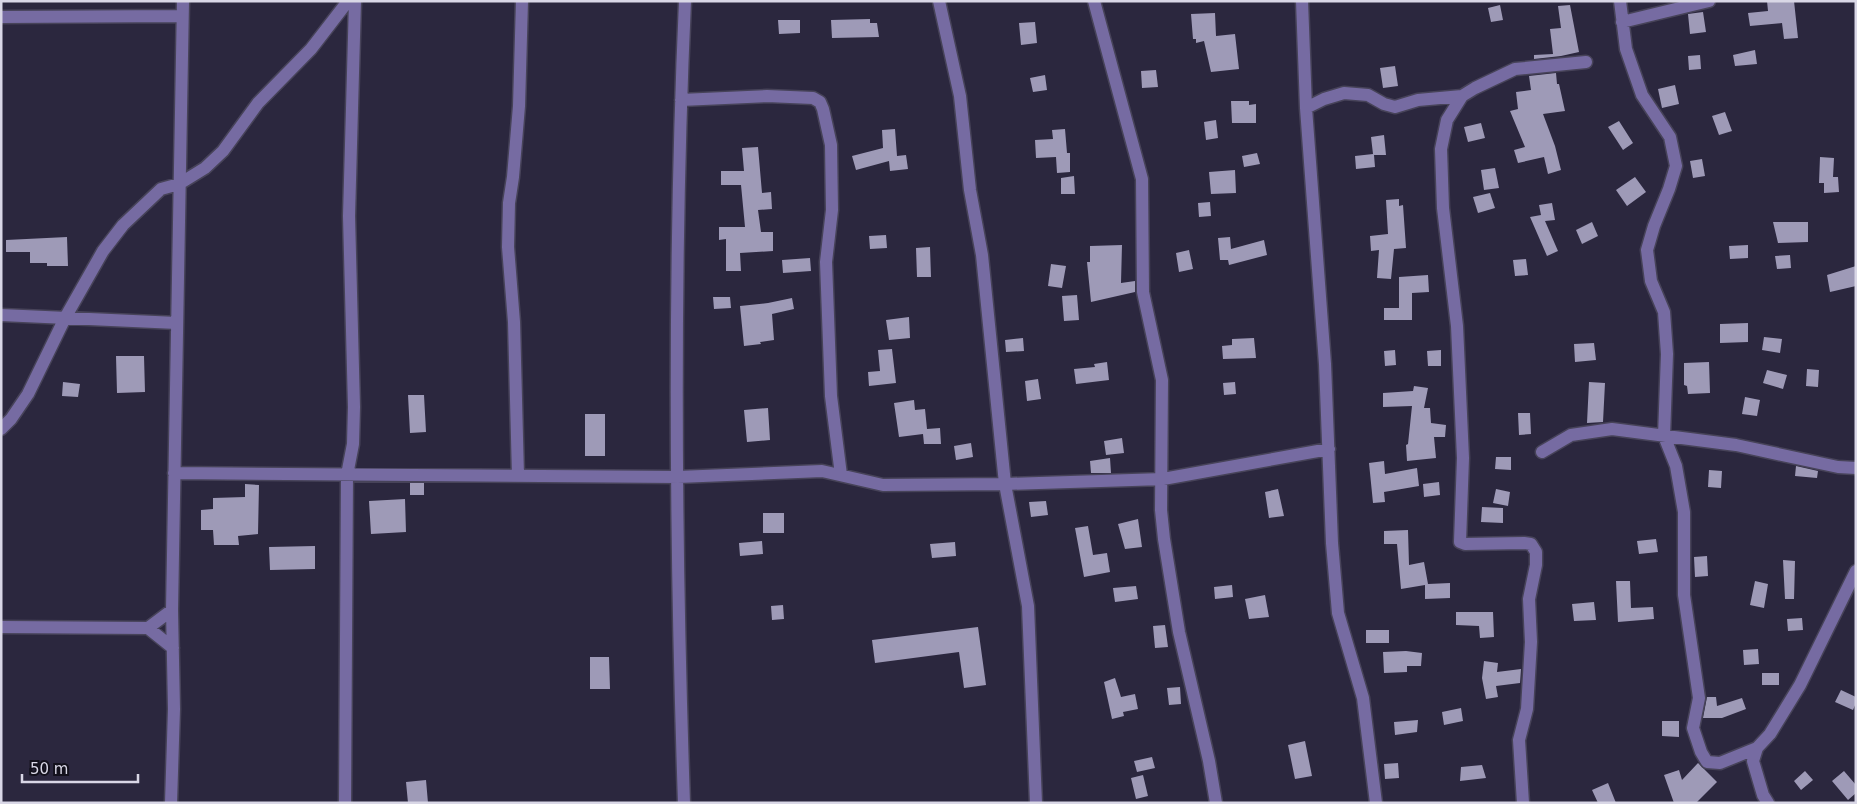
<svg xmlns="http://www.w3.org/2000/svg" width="1857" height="804" font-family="'DejaVu Sans',sans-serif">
  <rect width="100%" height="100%" fill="#2b273e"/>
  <!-- building -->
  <path fill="#9e9ab7" d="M1767,1H1794L1798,38L1784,39L1782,23L1750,26L1748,13L1768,11Z
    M1500,5L1503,20L1491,22L1488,8Z
    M1570,5L1579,52L1561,56L1534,59V55L1553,54L1550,29L1561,28L1558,6Z
    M1703,12L1706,32L1690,34L1688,14Z
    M1215,13L1216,36L1235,34L1239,69L1211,72L1204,41L1196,43V39H1193L1191,14Z
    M870,19V23H877L879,37L832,38L831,20Z
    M778,20H800V33L779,34Z
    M1035,22L1037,43L1021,45L1019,23Z
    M1755,50L1757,64L1735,66L1733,55Z
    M1700,55L1701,69L1689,70L1688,56Z
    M1395,66L1398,86L1383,88L1380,68Z
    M1156,70L1158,87L1142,88L1141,71Z
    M1556,73L1557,84H1559L1565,111L1543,114L1555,146L1561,170L1548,174L1544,157L1518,163L1514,150L1525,147L1510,111L1518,109L1516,92L1531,90L1529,76Z
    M1045,75L1047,90L1033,92L1030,78Z
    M1675,85L1679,104L1662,108L1658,89Z
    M1231,101H1249V105L1256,104V123H1232Z
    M1725,112L1732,131L1719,135L1712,116Z
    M1216,120L1218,138L1206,140L1204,122Z
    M1619,121L1633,143L1623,150L1608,127Z
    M1481,123L1485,138L1468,142L1464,127Z
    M895,129L897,156L906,155L908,169L890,171L889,161L856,170L852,156L883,148L882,130Z
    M1065,129L1067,153H1070V172L1057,173L1056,157L1036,158L1035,140L1053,139L1052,130Z
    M1384,135L1386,155H1374L1375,167L1356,169L1355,156L1373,154L1371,137Z
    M758,147L762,193L771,192L772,209L758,210L761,232H773V251L740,253L741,271H726V239L719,240V227H745L741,185H721V171H744L742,148Z
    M1257,153L1260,164L1244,167L1242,156Z
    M1820,157L1834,158L1833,177H1838L1839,192L1824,193V183H1819Z
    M1702,159L1705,176L1693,178L1690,161Z
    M1495,168L1499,188L1484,190L1481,170Z
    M1235,170L1236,193L1211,194L1209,172Z
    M1074,176L1075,194H1061V178Z
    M1635,177L1646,192L1627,206L1616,190Z
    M1490,193L1495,208L1478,213L1473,197Z
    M1399,199V206L1403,205L1406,248L1394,249L1391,279L1377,278L1379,250L1371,251L1370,236L1388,234L1386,200Z
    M1210,202L1211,216L1199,217L1198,203Z
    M1552,203L1555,220L1545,221L1558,251L1547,256L1530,217L1541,215L1539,205Z
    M1592,222L1598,236L1582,244L1576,230Z
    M1773,222H1808V242L1778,243Z
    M886,235L887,248L870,249L869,236Z
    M67,237L68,266H47V263H30V252H6V240Z
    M1230,237L1231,249L1264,240L1267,255L1229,265L1228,260H1220L1218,238Z
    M1122,245L1121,283L1135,281V292L1091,302L1087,262H1090V246Z
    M1748,245V258L1730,259L1729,246Z
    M930,247L931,277H917L916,248Z
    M1189,250L1193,269L1179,272L1176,253Z
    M1790,255L1791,268L1777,269L1775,256Z
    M810,258L811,271L783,273L782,260Z
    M1526,259L1528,275L1515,276L1513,260Z
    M1051,264L1066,266L1062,288L1048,286Z
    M1856,266V286L1830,292L1827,275Z
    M1428,275L1429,292L1412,293V320H1384V308H1399V277Z
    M1077,295L1079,320L1064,321L1062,296Z
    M713,297H730L731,308L714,309Z
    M792,298L794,309L772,314L774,340L760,342L761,344L744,346L740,306L768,303Z
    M909,317L910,338L889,340L886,320Z
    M1748,323V342L1720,343V324Z
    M1764,337L1782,339L1780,353L1762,350Z
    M1023,338L1024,351L1006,352L1005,340Z
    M1254,338L1256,358L1223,359L1222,346L1232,345V339Z
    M1594,343L1596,360L1575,362L1574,344Z
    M892,349L896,383L869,386L868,372L880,371L878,350Z
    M1395,350L1396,365L1385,366L1384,351Z
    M1441,350V366H1428L1427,351Z
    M116,356H144L145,392L117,393Z
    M1107,362L1109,380L1076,384L1074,369L1095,367L1094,364Z
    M1709,362L1710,393L1688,394L1687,386L1684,385V363Z
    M1807,369L1819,370L1818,387L1806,386Z
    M1767,370L1787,375L1783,389L1763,383Z
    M1038,379L1041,399L1027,401L1025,381Z
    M63,382L80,384L78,397L62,396Z
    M1235,382L1236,394L1224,395L1223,383Z
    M1589,382L1605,383L1603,422L1587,423Z
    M1414,386L1428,388L1424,408H1430L1431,423L1446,425L1445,437H1434L1436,458L1407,461L1406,445L1408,444L1412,406L1383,407V393L1413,391Z
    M408,395H424L426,432L410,433Z
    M1745,397L1760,400L1757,416L1742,414Z
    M914,400L915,410L925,409L927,429L940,428L941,444H924L923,434L899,437L894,403Z
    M768,408L770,440L747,442L744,410Z
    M1518,413H1530L1531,434L1519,435Z
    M585,414H605V456H585Z
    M1122,438L1124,453L1106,455L1104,441Z
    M971,443L973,457L956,460L954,446Z
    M1496,457H1511V470L1495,469Z
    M1110,458L1111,473H1091L1090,461Z
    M1384,461L1385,474L1417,468L1419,486L1384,492L1385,502L1373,503L1369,463Z
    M1796,466L1818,471L1817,478L1795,476Z
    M1709,470L1722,471L1721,488L1708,487Z
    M1439,482L1440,495L1424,497L1423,484Z
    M410,483H424V495H410Z
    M245,484L259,485L258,534L238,536L239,545H214L213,530H201V510L213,509V498L245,497Z
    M1278,489L1284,516L1269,518L1265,492Z
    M1496,489L1510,492L1508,506L1493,503Z
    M405,499L406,532L371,534L369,501Z
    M1046,501L1048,515L1031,517L1029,502Z
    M1482,507L1503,508V523L1481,522Z
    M763,513H784V533H763Z
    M1138,519L1142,547L1125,549L1118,524Z
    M1088,526L1093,555L1107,553L1110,572L1084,577L1075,528Z
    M1408,530L1409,565L1424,562L1428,584L1450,583V598L1425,599V585L1401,589L1397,544H1384V531Z
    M1656,539L1658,552L1639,554L1637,541Z
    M762,541L763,554L740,556L739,543Z
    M955,542L956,556L932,558L930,544Z
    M315,546V569L270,570L269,547Z
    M1707,556L1708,576L1695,577L1694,557Z
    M1783,560L1795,561L1794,599H1785Z
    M1616,581H1630L1631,608L1653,607L1654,619L1618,622Z
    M1755,581L1768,584L1764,608L1750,605Z
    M1232,585L1233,597L1215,599L1214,587Z
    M1136,586L1138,599L1115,602L1113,588Z
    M1265,595L1269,617L1249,619L1245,599Z
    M1594,602L1596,620L1574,621L1572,604Z
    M783,605L784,619L772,620L771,606Z
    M1456,612H1493L1494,637L1480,638L1479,626L1456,625Z
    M1802,618L1803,630L1788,631L1787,619Z
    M1165,625L1168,647L1155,648L1153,626Z
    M978,627L986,685L964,688L959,652L875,663L872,640Z
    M1366,630H1389V643H1366Z
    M1758,649L1759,664L1744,665L1743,650Z
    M1406,651L1422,653L1421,666H1407V672L1384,673L1383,652Z
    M590,657H609L610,689H590Z
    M1484,661L1498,663L1497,672L1521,669L1520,683L1496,686L1498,697L1486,699L1482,678Z
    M1762,673H1779V685H1762Z
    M1115,678L1121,697L1135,694L1138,709L1123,712L1124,716L1112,719L1104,682Z
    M1180,687L1181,704L1169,705L1167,688Z
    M1841,690L1856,697V703L1853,710L1835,702Z
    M1707,697H1716L1717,706L1742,698L1746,709L1722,718H1703Z
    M1461,708L1463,721L1444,725L1442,712Z
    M1418,720L1417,732L1395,735L1394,722Z
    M1662,721H1679V737L1662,736Z
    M1305,741L1312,776L1295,779L1288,745Z
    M1152,757L1155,768L1137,772L1134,761Z
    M1398,763L1399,778L1385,779L1384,764Z
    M1698,763L1717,782L1696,803H1674L1664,775L1679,770L1682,780Z
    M1482,765L1486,778L1460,781L1461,767Z
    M1805,771L1813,780L1801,790L1794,781Z
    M1844,771L1856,785V793L1848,800L1832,781Z
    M1143,775L1148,796L1136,799L1131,778Z
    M426,780L428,803H408L406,782Z
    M1608,783L1616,803H1598L1592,790Z"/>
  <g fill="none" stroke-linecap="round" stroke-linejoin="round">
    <!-- minor casing -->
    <g stroke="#474359" stroke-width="15">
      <path id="minor" d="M939,1L960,96L970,190L982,255L1005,484L1028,606L1036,803
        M1094,1L1142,179L1143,292L1162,380L1161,510L1164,539L1179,632L1209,761L1216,803
        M1302,1L1306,108L1325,364L1332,543L1338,613L1363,698L1376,803
        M1620,1L1626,49L1642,95L1670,137L1676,166L1669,189L1654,226L1647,250L1651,281L1664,312L1667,354L1664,436L1676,466L1684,512V595L1699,698L1693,728L1701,752L1707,762L1720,763L1757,748
        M1,17L182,16
        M1622,22L1709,1
        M681,100L767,96L813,98L820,102L823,109L831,145L832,210L826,262L831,396L841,475
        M1306,108L1324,99L1344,93L1368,95L1384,104L1395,107L1418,100L1462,96
        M1,315L177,323
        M1,429L11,419L28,394L65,318L103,251L123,225L161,189L179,184L205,168L223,151L258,103L311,49L348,1
        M1542,452L1571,435L1612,429L1736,445L1838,467L1856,468
        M174,473L678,477L822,471L883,485L1005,484L1163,479L1329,449
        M518,476L514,322L508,247L509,203L513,177L519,106L522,1
        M1,627L148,628L173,648
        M148,628L172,610
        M171,803L174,709L172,610L183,1
        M345,803L347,475L353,444L354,407L349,216L355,1
        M684,803C675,536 673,268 685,1
        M1523,803L1519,740L1527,709L1531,642L1529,599L1536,565V552L1531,544L1524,543L1465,544L1460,542L1463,458L1457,326L1443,208L1441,149L1447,120L1462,96L1475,88L1515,69L1586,62
        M1768,803L1763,795L1753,761L1757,748L1770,734L1800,685L1856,571"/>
    </g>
    <!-- minor -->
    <use href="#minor" stroke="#766ba2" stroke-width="12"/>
  </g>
  <!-- border -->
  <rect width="1857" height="804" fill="none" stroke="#d9d7e6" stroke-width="5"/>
  <!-- scale -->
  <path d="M22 774v8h116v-8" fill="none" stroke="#d9d7e6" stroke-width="2.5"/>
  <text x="30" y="774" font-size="15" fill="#d9d7e6" stroke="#13111c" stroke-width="4" paint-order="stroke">50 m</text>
</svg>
